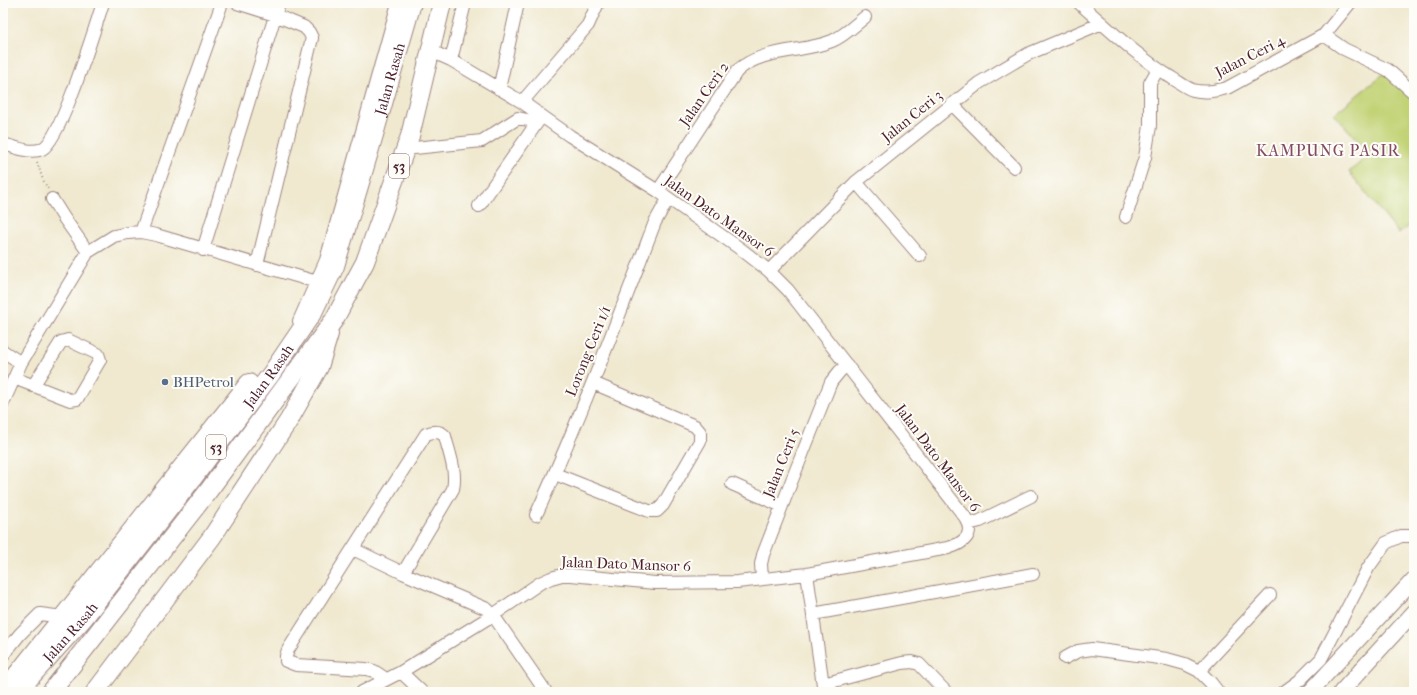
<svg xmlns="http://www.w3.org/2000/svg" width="1417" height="695" font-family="'IM FELL French Canon',serif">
  <rect width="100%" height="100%" fill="#fdfcf7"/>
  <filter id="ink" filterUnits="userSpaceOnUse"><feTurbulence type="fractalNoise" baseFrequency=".025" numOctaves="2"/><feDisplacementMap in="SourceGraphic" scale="8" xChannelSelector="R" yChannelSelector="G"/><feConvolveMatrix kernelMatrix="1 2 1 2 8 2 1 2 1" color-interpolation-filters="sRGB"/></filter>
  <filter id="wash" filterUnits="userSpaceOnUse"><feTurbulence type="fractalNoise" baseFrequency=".012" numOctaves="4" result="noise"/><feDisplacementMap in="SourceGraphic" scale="16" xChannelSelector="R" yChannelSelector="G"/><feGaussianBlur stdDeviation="0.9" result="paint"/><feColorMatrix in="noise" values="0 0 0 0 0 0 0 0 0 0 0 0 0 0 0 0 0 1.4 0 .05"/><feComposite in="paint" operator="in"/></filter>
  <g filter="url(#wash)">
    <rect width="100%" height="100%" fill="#f0e9d0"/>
    <!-- green -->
    <path fill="#c2d376" stroke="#867950" d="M1387,71L1414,95V220L1399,234L1349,172L1370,154L1334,114Z"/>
  </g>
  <g filter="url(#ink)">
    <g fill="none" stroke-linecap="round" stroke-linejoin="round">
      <!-- minor casing -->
      <g stroke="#9d847e" stroke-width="14">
        <path id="minor" d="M237,3L275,15L304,27L309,32L312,38L257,265
          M1079,3C1109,29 1138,57 1172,78C1179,82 1186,88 1193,90C1205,93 1215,91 1227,88L1324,35L1350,3
          M1324,35L1344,49L1388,70L1414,93
          M451,60L465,3
          M499,89L518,3
          M522,102L588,25L598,3
          M952,104L1014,167
          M3,144C15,147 30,154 42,149C61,140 95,27 103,3
          M405,149L482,141L518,118L537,122
          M856,182L920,256
          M658,191L737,71C762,48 802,53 832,41C844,36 855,25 865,17
          M52,199L64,218L88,252
          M479,206L541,117
          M1126,217L1145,157L1150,126V83L1158,69
          M141,232L222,3
          M203,250L279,3
          M769,271L856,182L979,83L1028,54L1102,23
          M299,321L326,260L398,3
          M3,351L21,363
          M14,378L70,400L77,399L100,360L98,354L68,340L61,342L33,386
          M3,403L21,363L88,252L114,236L128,233L141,232L156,235L317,282
          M555,474L649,511H657L663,505L700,441V432L695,426L593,383
          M732,484L782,506
          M536,515C580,419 617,321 655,222L668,199
          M968,524L980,521L1031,496
          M353,549L403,573L487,609L493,615L546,692
          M807,574L824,692
          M762,579L761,564L763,555L792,480L831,382L840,371L847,365
          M813,614L1033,574
          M3,655L20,634L40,614L63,617
          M1065,658L1078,651L1092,649L1167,659L1185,664L1199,671L1211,683L1218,692
          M1199,671L1270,595
          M401,672L422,692
          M386,679L374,671L366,669L296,665L286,661V656L288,650L426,434C433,431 440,431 445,436C449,453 457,471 453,489L403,573
          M823,684L902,663L912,662L919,664L946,692
          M362,692L401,672L493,615L540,583L551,578L562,575H571L655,583L737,582L807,574L948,548C965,543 975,534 965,517L788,290L769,271L742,250L658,191L570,136L522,102L451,60L431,51
          M1284,692L1299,681L1321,659L1368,568L1386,543L1401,536H1414"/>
      </g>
      <!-- major casing -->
      <g stroke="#9d847e" stroke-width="17">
        <path id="major" d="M1310,692L1414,579
          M1341,692L1414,612"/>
      </g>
      <!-- highway casing -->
      <g stroke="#9d847e" stroke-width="20">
        <g id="highway">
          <path d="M3,692L249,383"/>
          <path id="s1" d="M17,692L83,619L193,478L271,374L313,312L335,266L365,166L412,3"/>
          <path d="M51,692L209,490L334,320L365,262L410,136L442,3"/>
          <path d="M95,692L212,537L289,420L319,367L329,334"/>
        </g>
      </g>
      <!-- path -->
      <path stroke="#9d847e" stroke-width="2" stroke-dasharray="1 3" stroke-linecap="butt" d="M37,162L43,180L48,189"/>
      <!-- minor -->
      <use href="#minor" stroke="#fff" stroke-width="12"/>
      <!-- major -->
      <use href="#major" stroke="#fff" stroke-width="15"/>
      <!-- highway -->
      <use href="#highway" stroke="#fff" stroke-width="18"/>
    </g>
  </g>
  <!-- markers -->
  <circle fill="#5c6f8a" stroke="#fdfcf7" stroke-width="1.5" cx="165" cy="382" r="4"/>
  <g text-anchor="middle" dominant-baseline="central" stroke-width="4" stroke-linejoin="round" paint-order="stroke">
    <!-- shield labels -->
    <g fill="#fdfcf7" stroke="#806168" stroke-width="1">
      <rect x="389" y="154" width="20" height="24" rx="3"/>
      <rect x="206" y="435" width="20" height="24" rx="3"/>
    </g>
    <g font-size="14" font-weight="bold" fill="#4a1f2b">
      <text x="399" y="166">53</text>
      <text x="216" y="447">53</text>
    </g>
    <!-- street labels -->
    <g font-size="15" fill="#4a1f2b" stroke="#fdfcf7">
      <text transform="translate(1250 56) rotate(-27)">Jalan Ceri 4</text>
      <text stroke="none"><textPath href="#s1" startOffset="728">Jalan Rasah</textPath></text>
      <text transform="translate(704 94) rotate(-55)">Jalan Ceri 2</text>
      <text transform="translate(912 116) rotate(-39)">Jalan Ceri 3</text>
      <text transform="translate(719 216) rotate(35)">Jalan Dato Mansor 6</text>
      <text transform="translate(588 351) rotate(-68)">Lorong Ceri 1/1</text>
      <text stroke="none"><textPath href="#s1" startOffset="404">Jalan Rasah</textPath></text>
      <text transform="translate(938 458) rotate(53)">Jalan Dato Mansor 6</text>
      <text transform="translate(781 463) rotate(-68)">Jalan Ceri 5</text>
      <text transform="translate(626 564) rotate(2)">Jalan Dato Mansor 6</text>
      <text stroke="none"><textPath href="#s1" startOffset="80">Jalan Rasah</textPath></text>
    </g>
    <!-- service labels -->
    <g font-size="15" fill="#4e5e75" stroke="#fdfcf7" text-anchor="start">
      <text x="173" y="382">BHPetrol</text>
    </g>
    <!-- neighbourhood labels -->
    <g font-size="16" letter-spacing="1" fill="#824c64" stroke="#fdfcf7">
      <text x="1328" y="150">KAMPUNG PASIR</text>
    </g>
  </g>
  <!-- margin -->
  <rect width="1417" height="695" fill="none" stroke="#fdfcf7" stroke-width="16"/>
</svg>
